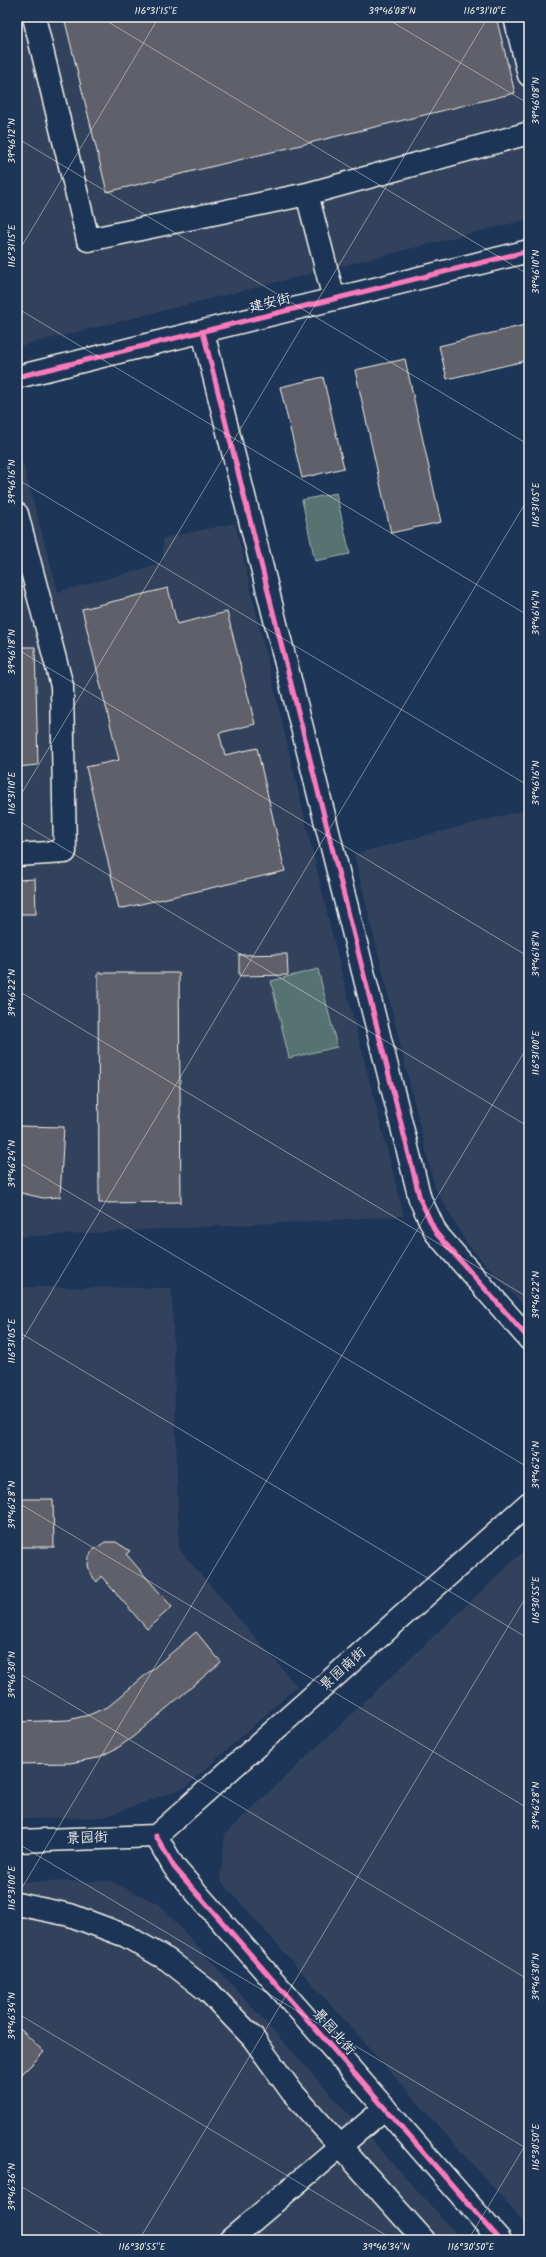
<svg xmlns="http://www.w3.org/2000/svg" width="546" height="2257" font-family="Kalam,'LXGW WenKai TC',sans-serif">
  <rect width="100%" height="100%" fill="#1d3557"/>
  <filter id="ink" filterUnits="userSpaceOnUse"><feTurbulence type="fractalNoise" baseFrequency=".025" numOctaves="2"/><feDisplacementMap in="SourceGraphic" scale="8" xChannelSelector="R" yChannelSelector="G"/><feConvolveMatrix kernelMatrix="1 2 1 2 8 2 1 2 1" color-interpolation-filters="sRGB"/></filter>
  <g filter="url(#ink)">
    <!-- built -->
    <path fill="#31425d" d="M17,17H529V219L17,347Z
      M17,442L58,592L163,563V538L235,523L334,942L404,1216L17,1237Z
      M529,809V1312L467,1244L435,1188L354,854Z
      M17,1287L172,1288L179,1549L297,1686L186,1787L104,1817L17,1819Z
      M529,1546V2228L220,1880L225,1834Z
      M110,1881L159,1904L462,2240H17V1882Z"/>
    <!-- green -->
    <path fill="#567371" stroke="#a5b2ac" d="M336,493L350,554L315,561L302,500Z
      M318,969L337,1047L289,1058L271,981Z"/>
    <!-- building -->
    <path fill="#60606a" stroke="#f4f1e8" d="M64,17H496L515,93L107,192Z
      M529,324V360L447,379L439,346Z
      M405,359L441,522L391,533L355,370Z
      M323,377L344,468L302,478L280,387Z
      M168,588L177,624L227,612L255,724L219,733L225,755L257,748L285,871L119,909L86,767L119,760L82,609Z
      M17,647H35L38,765L17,767Z
      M35,879L36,914H17V880Z
      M287,954L288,975L239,976V955Z
      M98,973H179L181,1202L99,1203Z
      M17,1126L64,1127L60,1197L43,1198L17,1192Z
      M17,1499H53L54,1547H17Z
      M105,1542H116L130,1551L126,1554L172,1607L147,1629L101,1576L97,1582L91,1575L88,1565L89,1557L92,1551Z
      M196,1632L221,1662L134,1736L119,1747L97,1758L70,1763L17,1764V1722L68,1720L89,1715L109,1706Z
      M17,2026L44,2052L17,2079Z"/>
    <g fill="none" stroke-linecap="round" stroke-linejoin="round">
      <!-- minor casing -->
      <g stroke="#f4f1e8" stroke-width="25">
        <path id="minor" d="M34,17L88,240L307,194L529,133
          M515,17L529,75
          M307,194L334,299
          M203,332L420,1199L436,1233L529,1339
          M17,377L529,251
          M17,514L62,686L65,852L17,855
          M156,1836L174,1867L500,2240
          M156,1836L529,1503
          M17,1841L156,1836
          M17,1904L70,1915L126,1936L168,1960L209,1992L253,2038L292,2092L424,2240
          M230,2240L385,2108"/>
      </g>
      <!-- minor -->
      <use href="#minor" stroke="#1d3557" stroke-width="22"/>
      <!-- cycleway casing -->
      <g stroke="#1d3557" stroke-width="8">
        <path id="cycleway" d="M203,332L420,1199L436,1233L529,1339
          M17,377L529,251
          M156,1836L174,1867L500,2240"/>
      </g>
      <!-- cycleway -->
      <use href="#cycleway" stroke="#fd7abc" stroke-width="5"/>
    </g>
  </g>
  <!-- ticks -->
  <path fill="none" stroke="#f4f1e8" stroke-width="1" stroke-opacity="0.45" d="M100,17L529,275M384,17L529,104M17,138L529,445M17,254L159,17M17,308L529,616M17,479L529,786M17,649L529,957M17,801L488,17M17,820L529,1127M17,990L529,1298M17,1161L529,1468M17,1331L529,1639M17,1349L529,497M17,1502L529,1809M17,1672L529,1980M17,1843L529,2150M17,1896L529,1044M17,2013L394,2240M17,2184L111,2240M139,2240L529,1592M468,2240L529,2139"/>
  <g text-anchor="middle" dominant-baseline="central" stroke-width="3" stroke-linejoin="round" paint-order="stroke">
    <!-- street labels -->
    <g font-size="14" fill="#f4f1e8" stroke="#1d3557">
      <text transform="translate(270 303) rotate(-14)">建安街</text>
      <text transform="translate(343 1669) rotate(-42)">景园南街</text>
      <text transform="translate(87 1838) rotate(-2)">景园街</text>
      <text transform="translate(334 2032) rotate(49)">景园北街</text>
    </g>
  </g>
  <!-- margin -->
  <rect width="546" height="2257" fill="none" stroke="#1d3557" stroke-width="44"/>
  <rect x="22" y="22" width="502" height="2213" fill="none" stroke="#f4f1e8" stroke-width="1.5"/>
  <g font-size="10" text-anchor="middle" fill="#f4f1e8">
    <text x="156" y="14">116°31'15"E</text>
    <text x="392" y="14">39°46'08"N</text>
    <text x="485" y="14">116°31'10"E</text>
    <text transform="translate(535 101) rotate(-90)" y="4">39°46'08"N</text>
    <text transform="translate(11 141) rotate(-90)" y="4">39°46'12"N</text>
    <text transform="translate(11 246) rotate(-90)" y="4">116°31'15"E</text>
    <text transform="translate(535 272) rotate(-90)" y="4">39°46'10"N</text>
    <text transform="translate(11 482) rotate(-90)" y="4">39°46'16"N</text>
    <text transform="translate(535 505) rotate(-90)" y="4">116°31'05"E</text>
    <text transform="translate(535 613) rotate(-90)" y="4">39°46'14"N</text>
    <text transform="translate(11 652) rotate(-90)" y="4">39°46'18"N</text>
    <text transform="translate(535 783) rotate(-90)" y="4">39°46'16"N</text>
    <text transform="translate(11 793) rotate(-90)" y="4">116°31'10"E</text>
    <text transform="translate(535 954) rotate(-90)" y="4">39°46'18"N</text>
    <text transform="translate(11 993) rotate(-90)" y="4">39°46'22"N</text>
    <text transform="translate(535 1053) rotate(-90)" y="4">116°31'00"E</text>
    <text transform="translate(11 1164) rotate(-90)" y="4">39°46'24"N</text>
    <text transform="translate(535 1295) rotate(-90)" y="4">39°46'22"N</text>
    <text transform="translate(11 1341) rotate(-90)" y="4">116°31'05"E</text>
    <text transform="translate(535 1465) rotate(-90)" y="4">39°46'24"N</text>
    <text transform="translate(11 1505) rotate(-90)" y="4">39°46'28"N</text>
    <text transform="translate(535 1600) rotate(-90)" y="4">116°30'55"E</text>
    <text transform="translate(11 1675) rotate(-90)" y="4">39°46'30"N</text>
    <text transform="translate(535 1806) rotate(-90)" y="4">39°46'28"N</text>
    <text transform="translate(11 1888) rotate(-90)" y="4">116°31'00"E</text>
    <text transform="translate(535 1977) rotate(-90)" y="4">39°46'30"N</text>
    <text transform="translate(11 2016) rotate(-90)" y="4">39°46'34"N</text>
    <text transform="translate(535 2147) rotate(-90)" y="4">116°30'50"E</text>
    <text transform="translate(11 2187) rotate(-90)" y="4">39°46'36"N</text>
    <text x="142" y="2250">116°30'55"E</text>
    <text x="386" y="2250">39°46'34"N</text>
    <text x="471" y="2250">116°30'50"E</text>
  </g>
</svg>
